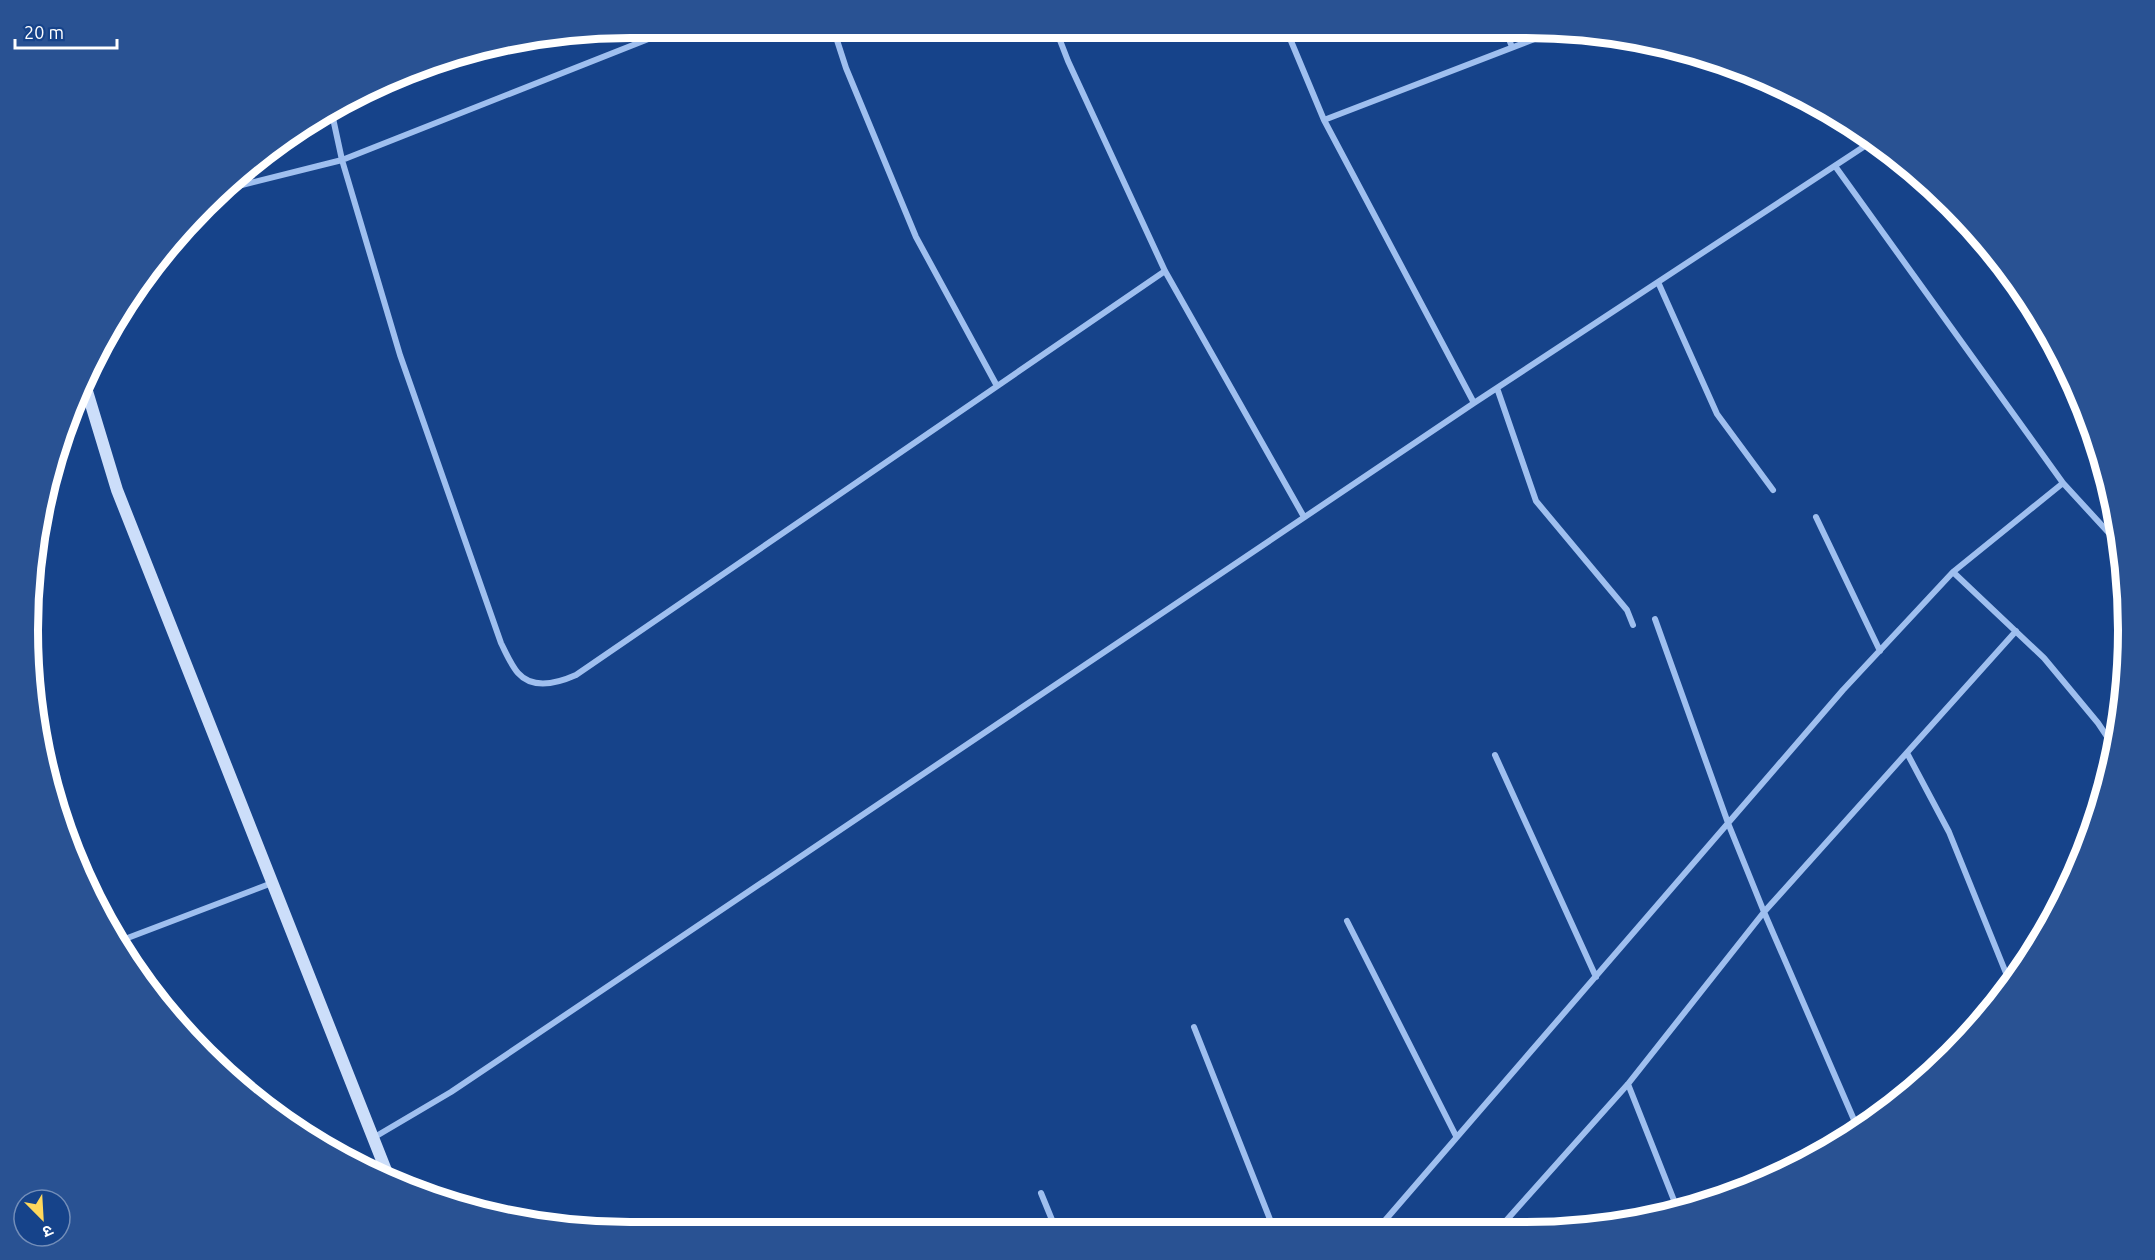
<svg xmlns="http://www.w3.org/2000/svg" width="2155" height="1260" font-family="Ubuntu,'Noto Sans Devanagari',sans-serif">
  <rect width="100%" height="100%" fill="#16438a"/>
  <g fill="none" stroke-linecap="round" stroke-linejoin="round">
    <!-- street -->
    <path stroke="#9fbfef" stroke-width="6" d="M1286,29L1324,120L1474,403
      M1505,29L1512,47
      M1056,30L1068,61L1165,271L1304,517
      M834,31L846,68L916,237L997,386
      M331,109L342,160L400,355L501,643C506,653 511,665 518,673C533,690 558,683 576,675L1165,271
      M1324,120L1563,28
      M1835,166L2063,483L2119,544
      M226,189L342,160L666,32
      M1658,282L1717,414L1773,490
      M1497,388L1536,501L1627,610L1633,625
      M72,404L89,399
      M1816,517L1880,651
      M1953,572L2044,658L2098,723L2116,750
      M1655,619L1728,823L1764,912L1858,1129
      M1907,753L1949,832L2010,983
      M1495,755L1596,977
      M1347,921L1456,1136
      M117,942L272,883
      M1194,1027L1275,1232
      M1628,1084L1679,1213
      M373,1138L451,1092L1474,403L1874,140
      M1041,1193L1057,1232
      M1375,1232L1843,690L1953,572L2063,483
      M1496,1232L1628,1084L1764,912L2016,631"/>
    <!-- secondary -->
    <path stroke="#ccdefa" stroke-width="12" d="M83,378L117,490L389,1178"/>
  </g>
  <!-- crop -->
  <path d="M0 0H2155V1260H0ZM630 38H1526A592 592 0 0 1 2118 630V630A592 592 0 0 1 1526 1222H630A592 592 0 0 1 38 630V630A592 592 0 0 1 630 38Z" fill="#295293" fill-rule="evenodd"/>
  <path fill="none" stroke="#fff" stroke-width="8" d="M630 38H1526A592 592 0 0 1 2118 630V630A592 592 0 0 1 1526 1222H630A592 592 0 0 1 38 630V630A592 592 0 0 1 630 38Z"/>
  <!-- north arrow -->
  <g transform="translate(42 1218) rotate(156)"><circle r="28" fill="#16438a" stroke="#738eb9" stroke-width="1.5"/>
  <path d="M0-4.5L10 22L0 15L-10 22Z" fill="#ffd85c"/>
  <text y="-9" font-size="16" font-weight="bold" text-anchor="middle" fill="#ffffff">उ</text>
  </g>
  <!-- scale -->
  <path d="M15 39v9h102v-9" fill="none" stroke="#ffffff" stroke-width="3"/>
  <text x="24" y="39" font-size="18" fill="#ffffff" stroke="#16438a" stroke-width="4.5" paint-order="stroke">20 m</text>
</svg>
